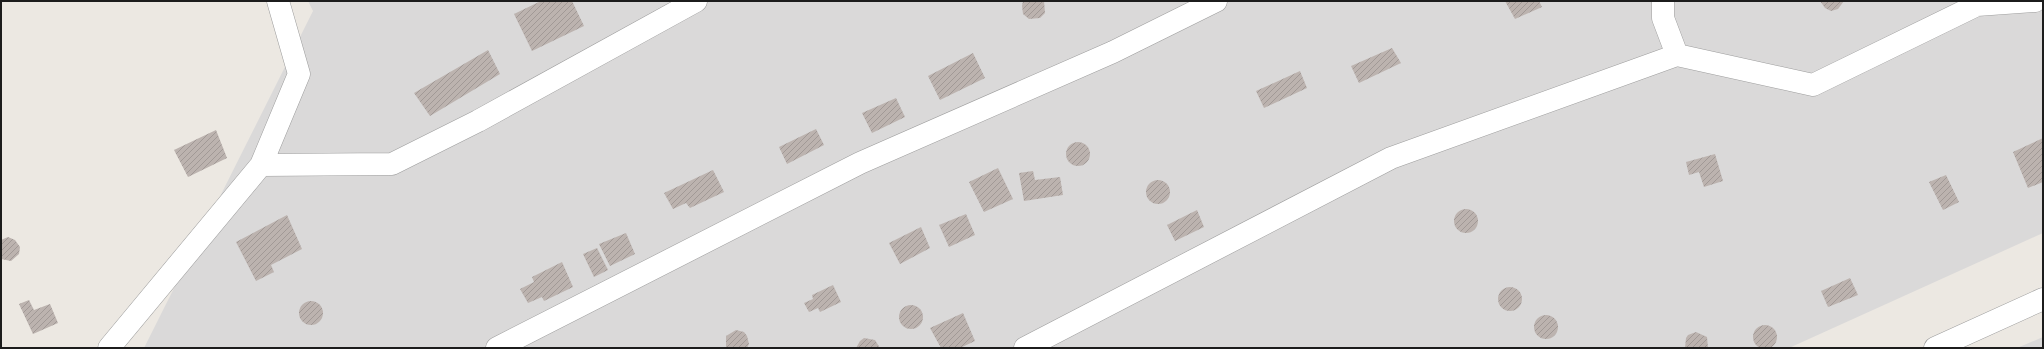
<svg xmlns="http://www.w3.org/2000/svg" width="2044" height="349" font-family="'DejaVu Sans',sans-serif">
  <defs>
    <pattern id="building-hatch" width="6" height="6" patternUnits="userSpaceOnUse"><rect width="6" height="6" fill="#bcb3af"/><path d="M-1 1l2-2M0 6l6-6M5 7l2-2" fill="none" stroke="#a19996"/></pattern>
  </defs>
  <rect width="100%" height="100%" fill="#ece8e2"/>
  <!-- residential -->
  <path fill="#dad9d9" d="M308,1H2043V233L1789,348H144L313,11Z
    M2043,337V348H2017Z"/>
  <!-- building -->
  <path fill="url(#building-hatch)" d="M541,1H572L584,26L532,51L514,14Z
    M1023,1H1044L1045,13L1040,18L1029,19L1023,14L1022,6Z
    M1505,1H1539L1542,7L1515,19Z
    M1820,1H1844L1838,9L1831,11L1825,8Z
    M1392,48L1401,63L1359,83L1351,66Z
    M488,50L500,74L430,116L414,93Z
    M973,53L985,78L940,100L928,76Z
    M1300,71L1307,88L1264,108L1256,91Z
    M896,98L905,117L872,133L862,113Z
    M816,129L824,145L787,164L779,147Z
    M216,130L227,158L188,177L174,150Z
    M2043,138V182L2028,188L2013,152Z
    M1066 154a12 12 0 1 1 24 0a12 12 0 1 1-24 0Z
    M1715,154L1723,181L1704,187L1699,172L1689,175L1686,162Z
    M998,168L1013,199L984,212L969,182Z
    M713,170L724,192L690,208L686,203L673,209L664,193Z
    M1033,171L1035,180L1060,177L1063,195L1024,201L1019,173Z
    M1946,175L1959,202L1943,210L1929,182Z
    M1146 192a12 12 0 1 1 24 0a12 12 0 1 1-24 0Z
    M1454 221a12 12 0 1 1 24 0a12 12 0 1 1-24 0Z
    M1197,210L1204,227L1175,241L1167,225Z
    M966,214L975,235L949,247L939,225Z
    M287,215L302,249L271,265L274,272L256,281L236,242Z
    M921,227L930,248L900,264L889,243Z
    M626,233L635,254L610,266L599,244Z
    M8,237L15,240L20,247L19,254L11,261L1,259V240Z
    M597,248L608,270L594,277L583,254Z
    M562,262L573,287L544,301L542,297L528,303L520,289L534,282L532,277Z
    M1850,278L1858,295L1828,307L1821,291Z
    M833,285L841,302L820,312L818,308L809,312L804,303L813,299L812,295Z
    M1498 299a12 12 0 1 1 24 0a12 12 0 1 1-24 0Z
    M29,300L34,310L50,304L58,323L33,334L19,304Z
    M299 313a12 12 0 1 1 24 0a12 12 0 1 1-24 0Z
    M899 317a12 12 0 1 1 24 0a12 12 0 1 1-24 0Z
    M963,313L975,341L960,348H941L930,328Z
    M1534 327a12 12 0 1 1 24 0a12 12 0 1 1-24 0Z
    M1753 337a12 12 0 1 1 24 0a12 12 0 1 1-24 0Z
    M736,330L744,332L747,336L749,344L747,348H726V336Z
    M1696,332L1707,337L1708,348H1685L1686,338L1688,335Z
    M864,338L875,340L880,348H856L860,341Z"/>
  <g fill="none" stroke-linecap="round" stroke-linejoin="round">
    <!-- street casing -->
    <g stroke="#9d9d9d" stroke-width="23">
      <path id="street" d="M1663,1V18L1677,55
        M261,165L392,164L478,121L696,1
        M109,348L261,165L299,74L278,1
        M497,348L860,163L1113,52L1216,1
        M1025,348L1391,158L1677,55L1813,85L1977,5L2035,1
        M1935,348L2043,299"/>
    </g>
    <!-- street -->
    <use href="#street" stroke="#fff" stroke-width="22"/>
  </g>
  <!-- border -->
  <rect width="2044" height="349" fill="none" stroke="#1c1c1c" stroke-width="4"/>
</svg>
